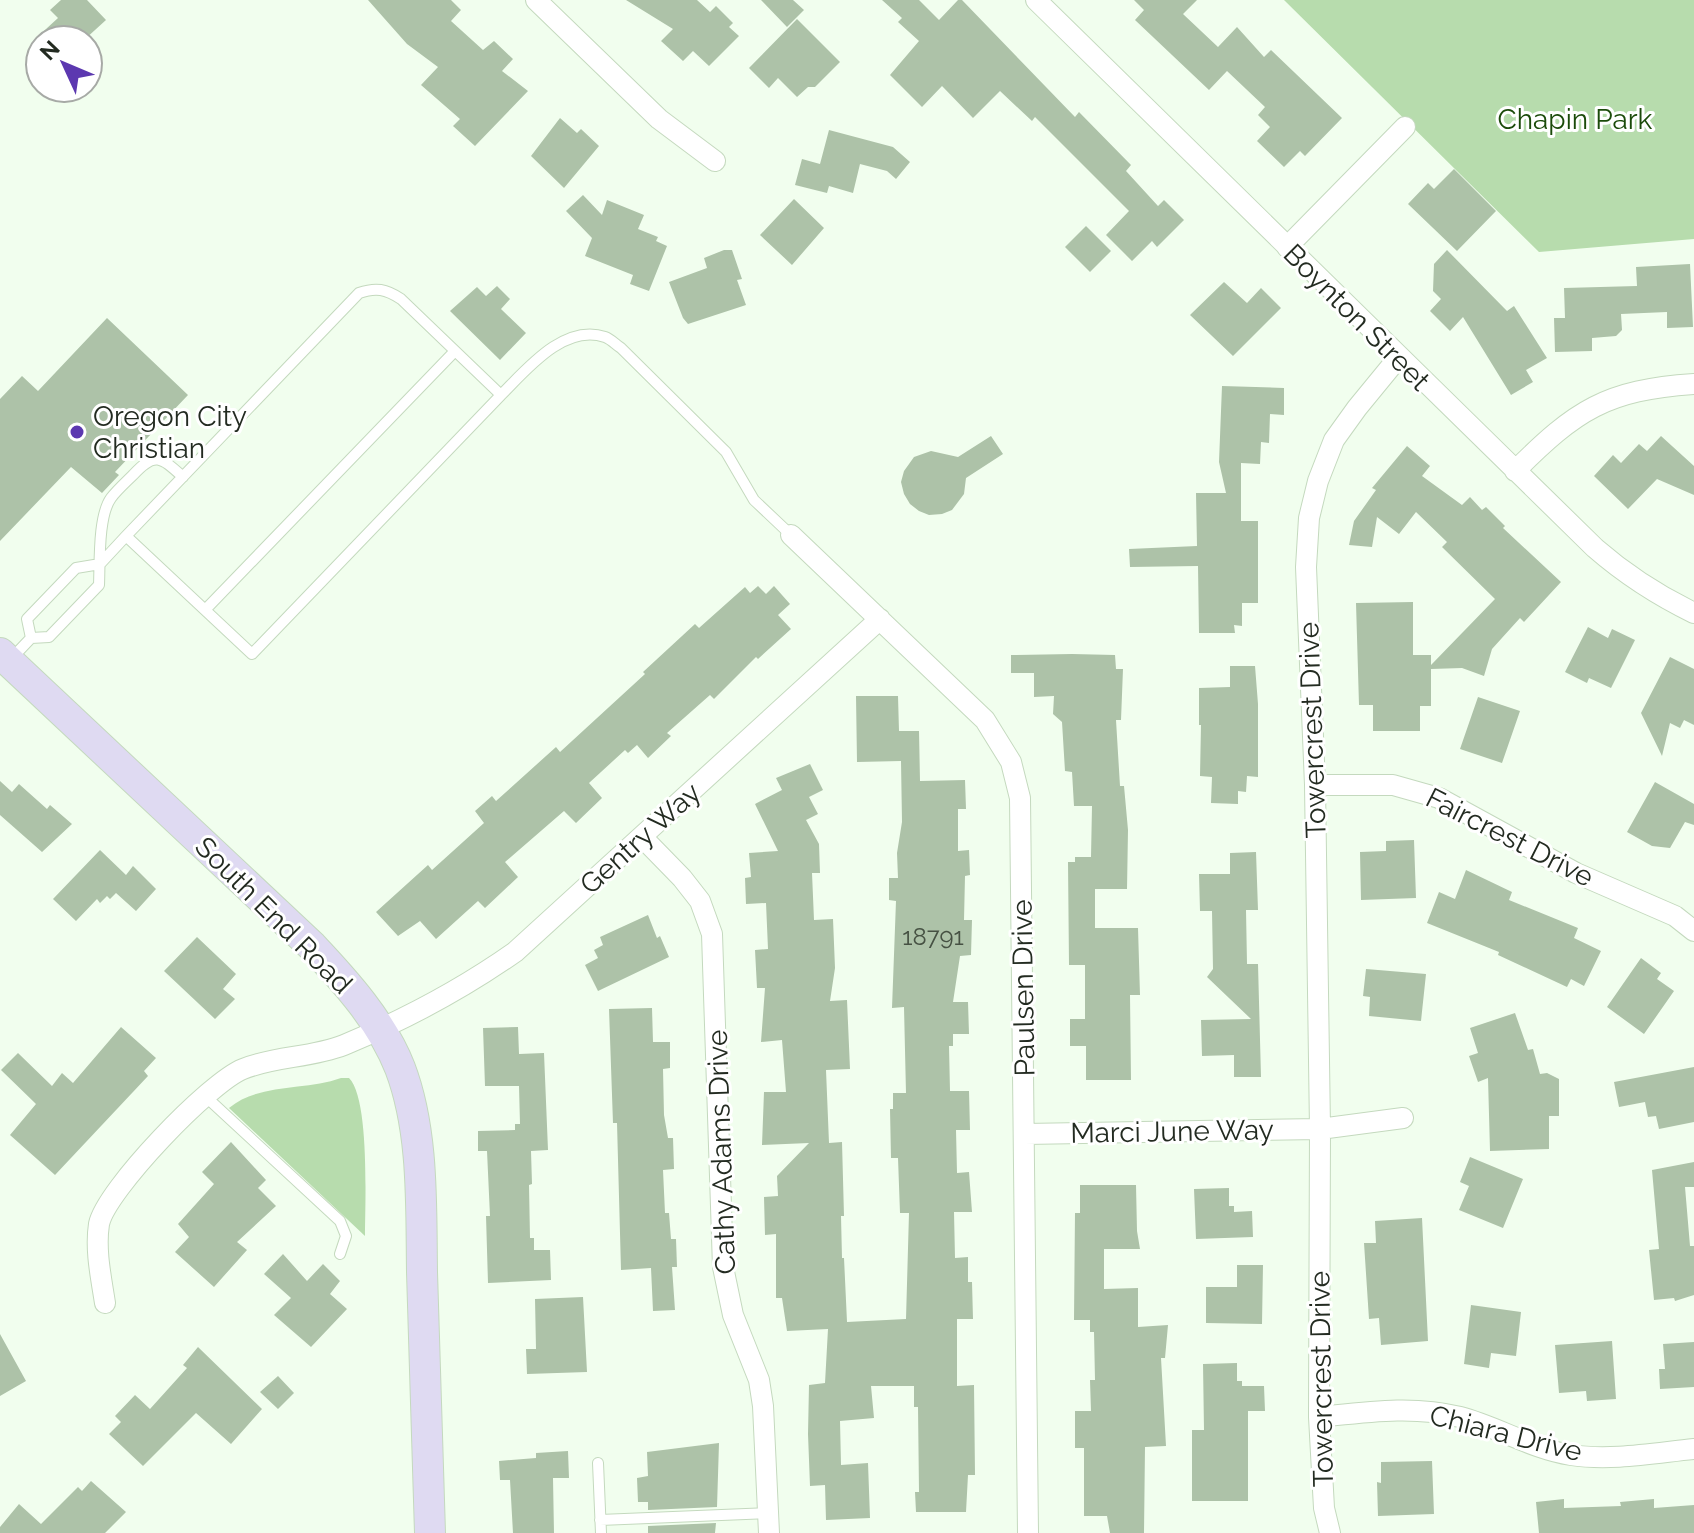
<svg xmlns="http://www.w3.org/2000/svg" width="1694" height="1533" viewBox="0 0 1694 1533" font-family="Raleway,sans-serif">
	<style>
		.green { fill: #b7dcad }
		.building { fill: #adc2a8 }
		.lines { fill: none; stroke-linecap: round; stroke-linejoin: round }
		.service-casing { stroke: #c4d9be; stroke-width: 12 }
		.minor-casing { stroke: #c4d9be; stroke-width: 22 }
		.secondary-casing { stroke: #c4d9be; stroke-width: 32 }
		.service { stroke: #fff; stroke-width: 10 }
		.minor { stroke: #fff; stroke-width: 20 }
		.secondary { stroke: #dfdaf2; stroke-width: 30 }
		.poi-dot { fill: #5c38b0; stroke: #fff; stroke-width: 3 }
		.labels { text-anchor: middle; stroke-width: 6; stroke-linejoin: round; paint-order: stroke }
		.number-label { font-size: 24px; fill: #465143 }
		.park-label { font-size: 28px; fill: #1b4b0a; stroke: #fff }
		.street-label { font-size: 28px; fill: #232b21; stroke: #fff }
		.poi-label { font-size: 28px; fill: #232b21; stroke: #fff; text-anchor: start }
	</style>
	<rect width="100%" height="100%" fill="#f1feee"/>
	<!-- green -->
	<path class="green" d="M1284,0H1694V239L1539,252Z
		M341,1078H349C370,1099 365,1204 365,1236L229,1108C259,1083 305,1091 341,1078Z"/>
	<!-- building -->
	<path class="building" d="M61,0H87L106,20L84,40H34L58,18L50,10Z
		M368,0H451L461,10L451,21L483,50L494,41L513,59L502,71L528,91L475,146L453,126L460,119L421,85L438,67L407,44Z
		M626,0H697L710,12L716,6L733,23L729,27L739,36L709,66L693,51L683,61L661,41L673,29Z
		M761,0H793L804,10L787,27Z
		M882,0H919L939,20L958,0H962L1075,117L1079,112L1131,165L1126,171L1158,206L1164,200L1184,220L1157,247L1152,241L1132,261L1106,235L1129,211L1035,117L1032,121L1000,91L973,118L942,86L922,107L890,75L919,41L898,22L902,18Z
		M1134,0H1197L1183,14L1218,47L1237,27L1264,57L1271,50L1342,118L1305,156L1300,151L1284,167L1257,141L1270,127L1258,115L1265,107L1227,71L1209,90L1135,20L1144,10Z
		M797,19L840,62L815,87H808L797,97L778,78L769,88L749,68Z
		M560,118L577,133L581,129L599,146L564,188L531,156Z
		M829,130L893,147L910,162L896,179L887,171L860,164L853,193L829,186L827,193L795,185L802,159L820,164Z
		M1454,169L1496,211L1457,251L1408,204L1428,183L1434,189Z
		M583,195L602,215L607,200L644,215L638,229L658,237L656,241L667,246L649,291L630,284L633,275L585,256L592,238L566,211Z
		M794,199L824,228L792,265L760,235Z
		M1086,226L1111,251L1090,272L1065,247Z
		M724,250H732L742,279L737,280L746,305L688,324L683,318L669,282L707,268L704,258Z
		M1447,250L1507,311L1514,306L1547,358L1526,370L1533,382L1511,395L1463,317L1450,331L1430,311L1441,299L1433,291L1434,264Z
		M1690,264L1693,327L1667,328V312L1621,314L1622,330L1616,336L1592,338V351L1555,352L1554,318H1565L1564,288L1637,286L1636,267Z
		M1224,282L1247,303L1261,288L1281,308L1233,356L1190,315Z
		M497,286L510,299L501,309L526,333L500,360L450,311L477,287L486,296Z
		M107,318L188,395L115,472L119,475L102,493L71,467L0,541V399L22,376L38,391Z
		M1222,386L1284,388V415L1270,414L1269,443L1261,442L1260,464L1241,463V521H1258V603H1242V626L1234,625L1235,633H1199L1198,566L1130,567L1129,549L1197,546L1196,493H1226L1219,462Z
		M991,436L1003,454L966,478L964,494L952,510L942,514L929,515L919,511L910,504L904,494L901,482L904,471L914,457L931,451L958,457Z
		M1661,436L1694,466V495L1657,479L1628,509L1594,476L1613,455L1621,463L1639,444L1647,451Z
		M1407,446L1430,466L1422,476L1462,505L1470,497L1482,510L1486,507L1505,526L1503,528L1561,582L1524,622L1520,618L1492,649L1484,676L1462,668L1431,669V706H1420V731H1373V705H1359L1356,603L1413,602V655H1431V665L1495,599L1442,547L1447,542L1416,512L1399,534L1377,517L1372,547L1349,545L1354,521L1376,490L1372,488Z
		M758,586L766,594L774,586L790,604L778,615L791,629L758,659L756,657L714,699L710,695L667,733L671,736L648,758L637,745L628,753L625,750L589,783L602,798L576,823L564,811L505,862L518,877L485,908L478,901L436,939L420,921L398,936L376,912L428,865L432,870L484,823L475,811L492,796L496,801L556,747L560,752L645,674L643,672L695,624L699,628L745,587L750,593Z
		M1588,627L1608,638L1612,629L1635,640L1611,688L1589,678L1587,683L1565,672Z
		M1072,654L1115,655L1116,669H1123L1121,720H1116L1120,786H1124L1128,830L1127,889H1095V928H1138L1140,995H1130L1131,1080H1086V1046H1070V1019H1085V965H1069L1068,862H1075V857H1091L1092,806H1074L1072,772L1065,771L1062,722L1053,714L1054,696L1034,697V673H1011V655Z
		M1670,657L1694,669V725L1684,720L1680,728L1670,723L1662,756L1641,713Z
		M1230,666H1255L1258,704V777L1247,776L1246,792L1238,791V804L1211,803L1212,777L1200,776L1201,725H1199V688L1230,687Z
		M856,696H898L899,731H919L920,781L965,780L966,809H958V851L969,850L970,875L965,876L964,920H972L971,955L960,956L953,1002H968L969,1034H953V1046H949L950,1091H969L970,1130H956L957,1173L969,1172L972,1212H954L955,1258L968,1257V1282H972L973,1319H957V1386L974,1385L975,1475H968L966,1512H916L915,1492H919L918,1407H914V1386H871L874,1418L840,1421L841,1465L868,1463L870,1518L826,1520L825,1485L810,1486L808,1434L809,1385L825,1383L828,1329L787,1331L782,1298H776V1234L765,1235L764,1197L778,1196L777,1176L809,1143L762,1145L764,1092H786L782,1040L761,1042L765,988H757L755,950L768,949L766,903L746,904L745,878L751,877L749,853L778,851L755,804L782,790L776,778L810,764L823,790L809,797L818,814L806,820L819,844L820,873H812L814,920L833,919L835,968L830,1001L847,1000L850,1069L826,1070L829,1143L842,1142L844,1216H841L842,1258H844L847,1322L906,1319L909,1213H900L898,1158H891L890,1109H893V1093H906L904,1007L892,1008L896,901L889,900V878H898L897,853L902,822L901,761L857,762Z
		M1478,697L1520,711L1502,763L1460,749Z
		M0,781L12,792L19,784L47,809L50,805L72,824L42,852L0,815Z
		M1655,782L1694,804V825L1685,822L1670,848L1652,846L1627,832Z
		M1414,840L1416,898L1361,900L1360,852L1386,851V841Z
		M100,850L126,875L133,866L156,889L136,911L116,893L110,899L107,896L100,903L97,899L76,921L53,899Z
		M1256,852L1258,910H1246L1247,964H1258L1261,1077H1234V1055L1202,1056L1201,1020L1251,1019L1207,977L1213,969L1212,911H1200L1199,874H1230V853Z
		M1466,870L1512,892L1509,900L1578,928L1574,938L1601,951L1584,986L1571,979L1567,987L1498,955L1499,952L1427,923L1439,892L1455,899Z
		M648,915L657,938L660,936L669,957L598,991L585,965L598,958L594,950L603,945L600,937Z
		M197,937L236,974L223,989L235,999L215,1019L164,971Z
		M1641,958L1661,973L1657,979L1674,991L1644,1034L1607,1007Z
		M1366,969L1426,974L1421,1021L1369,1016L1370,997L1363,996Z
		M652,1008L653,1042H670V1068L663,1069L664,1115L668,1138H673L674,1169L663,1170L665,1213H669L671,1239H676L677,1267H672L675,1310L653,1311L651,1268L621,1270L617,1123H613L609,1009Z
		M1515,1013L1528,1050L1533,1049L1540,1074L1547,1073L1559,1079V1116H1549V1149L1490,1151L1488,1078L1478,1082L1469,1056L1478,1053L1470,1028Z
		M121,1027L156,1058L144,1071L148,1076L55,1175L10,1135L36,1104L1,1070L18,1053L52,1086L62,1073L73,1083Z
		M518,1027L519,1054L544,1053L548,1150L531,1151L532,1184L529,1185L530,1238H534V1250H550L551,1280L488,1283L486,1216H490L487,1151H478V1131L515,1130V1124H520L519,1086H485L483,1028Z
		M1694,1067V1122L1659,1129L1656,1116L1648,1117L1645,1102L1619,1107L1614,1082Z
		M231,1142L266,1180L258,1188L276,1206L237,1242L247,1250L214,1287L175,1252L189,1237L178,1224L214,1184L202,1172Z
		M1470,1157L1523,1179L1503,1228L1459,1210L1469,1186L1460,1182Z
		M1694,1162V1187H1685L1690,1246H1694V1295L1675,1301L1674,1298L1654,1300L1649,1250L1659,1249L1652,1170Z
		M1080,1185H1136L1137,1231L1140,1249H1104V1289L1138,1288V1327L1168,1325L1165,1358H1161L1166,1446L1145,1447L1144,1533H1110L1107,1516H1084V1448H1075V1411H1091L1090,1380H1095L1094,1332H1090V1320H1074L1075,1213H1080Z
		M1229,1188V1206H1234V1212L1252,1211L1253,1237L1196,1239L1194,1189Z
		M1422,1218L1428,1341L1381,1345L1379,1318L1369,1319L1364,1243H1376L1375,1221Z
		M283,1254L307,1281L323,1264L340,1281L330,1294L347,1309L311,1347L274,1315L291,1298L264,1274Z
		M1237,1265H1263L1262,1324L1206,1323V1287H1237Z
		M583,1297L587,1372L527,1374L526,1349H536L535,1299Z
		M1471,1305L1521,1312L1516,1356L1491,1353L1489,1368L1464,1364Z
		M0,1334L26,1381L0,1396Z
		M1612,1341L1616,1399L1587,1401L1586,1391L1559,1393L1555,1345Z
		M1694,1342V1387L1660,1389L1659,1369H1665L1663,1344Z
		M198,1347L262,1409L231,1444L196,1413L143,1466L109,1434L121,1422L115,1416L135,1395L150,1409L187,1368L183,1365Z
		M1237,1363V1381H1242V1386H1264L1265,1411H1248V1501H1192V1430H1204L1203,1364Z
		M278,1376L294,1393L278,1409L260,1392Z
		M719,1443L717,1507L648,1510V1502H638L637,1478L648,1476L647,1452Z
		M568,1451L569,1478H553L554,1533H513L510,1480H500L499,1461L536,1458V1453Z
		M1432,1461L1434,1514L1378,1516L1377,1482L1381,1483V1462Z
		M91,1481L126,1512L105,1533H0V1527L19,1504L41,1524L78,1487L82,1491Z
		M1564,1499V1508L1621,1506L1620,1502L1654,1499V1508L1694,1505V1533H1539L1536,1502Z
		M716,1523L715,1533H648V1526Z"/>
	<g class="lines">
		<!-- service casing -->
		<g class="service-casing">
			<path id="service" d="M501,395C526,370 564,323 605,337C611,339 616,345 621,348L726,452L754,500L791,535
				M205,610L455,351
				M31,638L27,619L76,568L100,564L126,536L359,293C376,287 386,289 401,299L501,395L252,654L126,536
				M12,658L31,638L49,637L99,585C100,562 98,516 111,498C117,490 126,482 133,475C155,451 161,457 183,477
				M204,1095L340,1221L346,1236L340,1254
				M598,1463L601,1533
				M600,1520L768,1513"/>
		</g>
		<!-- minor casing -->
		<g class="minor-casing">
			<path id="minor" d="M536,0L659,119L715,161
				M1036,0L1595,548C1626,575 1657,595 1694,613
				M1287,247L1405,127
				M1515,471C1576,410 1606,390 1694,384
				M791,535L985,720L1011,762L1020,798L1028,1533
				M1315,785H1393L1439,798L1576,873L1675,916L1694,931
				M642,837L682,878L700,901L712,934L723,1267L733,1315L759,1380L763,1406L769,1533
				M1025,1134L1320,1129L1403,1118
				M105,1303C101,1277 95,1250 99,1224C106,1190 210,1082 243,1069C275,1056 311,1058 344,1045C404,1020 461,990 515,952L880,619
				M1319,1417C1367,1412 1413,1405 1460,1417C1498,1427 1532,1449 1571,1455C1611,1461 1654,1453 1694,1449
				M1330,1533L1324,1508L1319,1417L1320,1129L1315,785L1306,567L1309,518L1318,481L1334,440L1357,408L1398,358"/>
		</g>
		<!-- secondary casing -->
		<g class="secondary-casing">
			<path id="secondary" d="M0,653L312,946C346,982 382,1022 400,1068C424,1131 421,1206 422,1272C425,1359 427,1446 430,1533"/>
		</g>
		<!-- service -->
		<use href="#service" class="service"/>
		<!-- minor -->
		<use href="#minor" class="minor"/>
		<!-- secondary -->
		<use href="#secondary" class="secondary"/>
	</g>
	<!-- markers -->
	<circle class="poi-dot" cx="77" cy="432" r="8"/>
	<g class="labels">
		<!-- number labels -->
		<g class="number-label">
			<text x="933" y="945">18791</text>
		</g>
		<!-- park labels -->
		<g class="park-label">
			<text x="1575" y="129">Chapin Park</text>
		</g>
		<!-- street labels -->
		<g class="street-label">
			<text transform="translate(1357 317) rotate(45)" y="10">Boynton Street</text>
			<text transform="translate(1312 730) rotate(-92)" y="10">Towercrest Drive</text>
			<text transform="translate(1510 837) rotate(27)" y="10">Faircrest Drive</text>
			<text transform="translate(640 838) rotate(-42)" y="10">Gentry Way</text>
			<text transform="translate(274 915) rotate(45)" y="10">South End Road</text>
			<text transform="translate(1023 988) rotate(-91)" y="10">Paulsen Drive</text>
			<text transform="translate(1172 1131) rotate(-1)" y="10">Marci June Way</text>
			<text transform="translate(721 1152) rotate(-92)" y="10">Cathy Adams Drive</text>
			<text transform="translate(1321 1379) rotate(-91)" y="10">Towercrest Drive</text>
			<text transform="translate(1506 1433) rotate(14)" y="10">Chiara Drive</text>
		</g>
		<!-- poi labels -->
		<g class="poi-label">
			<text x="93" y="426">Oregon City<tspan x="93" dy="32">Christian</tspan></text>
		</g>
	</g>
	<!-- north arrow -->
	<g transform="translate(64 64) rotate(314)"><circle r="38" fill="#ffffff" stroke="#a7aaa6" stroke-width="2"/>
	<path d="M0-6L14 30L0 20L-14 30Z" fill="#5c38b0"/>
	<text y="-12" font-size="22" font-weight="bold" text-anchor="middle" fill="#232b21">N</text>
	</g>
</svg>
